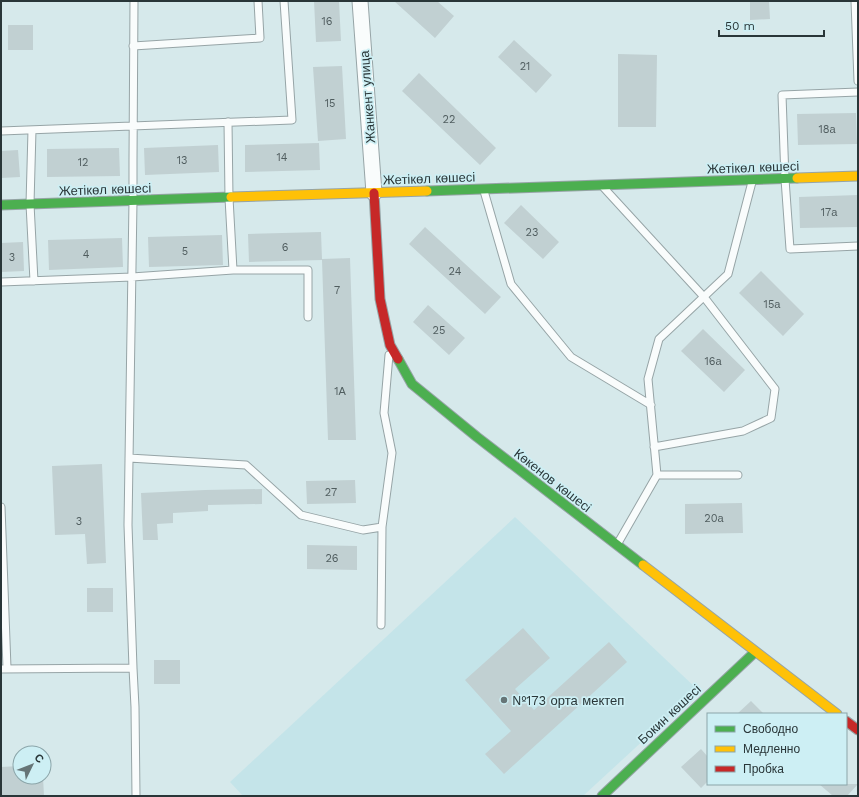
<svg xmlns="http://www.w3.org/2000/svg" width="859" height="797" viewBox="0 0 859 797" font-family="'Work Sans',sans-serif">
	<style>
		.built { fill: #c4e4e9 }
		.building { fill: #c1d0d2 }
		.lines { fill: none; stroke-linecap: round; stroke-linejoin: round }
		.lane-casing { stroke: #96a4a6; stroke-width: 9 }
		.street-casing { stroke: #96a4a6; stroke-width: 17 }
		.fast-casing { stroke: #96a4a6; stroke-width: 11 }
		.slow-casing { stroke: #96a4a6; stroke-width: 11 }
		.jam-casing { stroke: #96a4a6; stroke-width: 11 }
		.lane { stroke: #f9fcfc; stroke-width: 7 }
		.street { stroke: #f9fcfc; stroke-width: 15 }
		.fast { stroke: #4caf50; stroke-width: 9 }
		.slow { stroke: #ffc107; stroke-width: 9 }
		.jam { stroke: #c62828; stroke-width: 9 }
		.poi-dot { fill: #667577; stroke: #cdeff4; stroke-width: 1.5 }
		.labels { text-anchor: middle; stroke-width: 3.5; stroke-linejoin: round; paint-order: stroke }
		.number-label { font-size: 11px; fill: #505d5f }
		.street-label { font-size: 13px; fill: #293638; stroke: #cdeff4 }
		.poi-label { font-size: 13px; fill: #293638; stroke: #cdeff4; text-anchor: start }
	</style>
	<rect width="100%" height="100%" fill="#d6e9eb"/>
	<!-- built -->
	<path class="built" d="M515,517L698,690L583,796H243L230,782Z"/>
	<!-- building -->
	<path class="building" d="M314,1H339L341,41L316,42Z
		M394,1H437L454,16L435,38Z
		M750,1H769L770,19L750,20Z
		M8,25H33V50H8Z
		M514,40L552,75L536,93L498,57Z
		M618,54L657,55L656,127H618Z
		M342,66L346,139L318,141L313,67Z
		M419,73L496,148L480,165L402,91Z
		M856,113L857,144L798,145L797,114Z
		M319,143L320,170L245,172V145Z
		M218,145L219,172L145,175L144,148Z
		M119,148L120,176L47,177V149Z
		M18,150L20,177L1,178V151Z
		M858,195V227L800,228L799,197Z
		M521,205L559,242L543,259L504,223Z
		M425,227L501,297L485,314L409,244Z
		M321,232L322,259L350,258L356,440H328L322,260L249,262L248,234Z
		M222,235L223,265L149,267L148,237Z
		M122,238L123,267L49,270L48,240Z
		M23,242L24,271L1,272V243Z
		M761,271L804,314L783,336L739,293Z
		M428,305L465,338L449,355L413,322Z
		M703,329L745,370L724,392L681,351Z
		M102,464L106,563L87,564L85,534L55,535L52,466Z
		M355,480L356,503L307,504L306,481Z
		M262,489V504L208,505V511L173,513V523L157,524L158,540H143L141,493L205,490Z
		M742,503L743,533L685,534V504Z
		M307,545L357,546V570L307,569Z
		M87,588H113V612H87Z
		M523,628L550,658L515,689L534,710L609,642L627,662L504,774L485,754L511,731L465,680Z
		M154,660H180V684H154Z
		M751,701L764,714H737Z
		M701,749L708,757V781L701,788L681,767Z
		M20,766V777H43L44,796H1V767Z
		M819,784H858L847,796H833Z"/>
	<g class="lines">
		<!-- lane casing -->
		<g class="lane-casing">
			<path id="lane" d="M134,1L133,160V201L128,525L133,668L135,707L136,796
				M855,1L858,81
				M133,46L260,38L258,1
				M858,92L782,95L785,179L790,249L858,246
				M228,122L229,198L233,270
				M32,130L30,204L34,281
				M1,131L292,120L284,1
				M604,188L704,297L775,389L771,418L743,431L654,447
				M484,191L511,284L571,357L651,405
				M1,282L132,277L233,270H308V317
				M129,458L246,465L301,515L363,530L382,527
				M657,475H738
				M1,507L7,668
				M618,543L657,475L648,379L659,339L728,274L752,182
				M381,625L382,527L392,453L384,413L389,355
				M1,669L133,668"/>
		</g>
		<!-- street casing -->
		<g class="street-casing">
			<path id="street" d="M360,1L374,193"/>
		</g>
		<!-- fast casing -->
		<g class="fast-casing">
			<path id="fast" d="M427,191L797,178
				M1,205L231,197
				M398,359L412,384L477,437L643,565
				M602,796L755,652"/>
		</g>
		<!-- slow casing -->
		<g class="slow-casing">
			<path id="slow" d="M797,178L858,176
				M231,197L427,191
				M643,565L837,714"/>
		</g>
		<!-- jam casing -->
		<g class="jam-casing">
			<path id="jam" d="M374,193L380,299L390,345L398,359
				M846,721L858,730"/>
		</g>
		<!-- lane -->
		<use href="#lane" class="lane"/>
		<!-- street -->
		<use href="#street" class="street"/>
		<!-- fast -->
		<use href="#fast" class="fast"/>
		<!-- slow -->
		<use href="#slow" class="slow"/>
		<!-- jam -->
		<use href="#jam" class="jam"/>
	</g>
	<!-- markers -->
	<circle class="poi-dot" cx="504" cy="700" r="4"/>
	<g class="labels">
		<!-- number labels -->
		<g class="number-label">
			<text x="327" y="25">16</text>
			<text x="525" y="70">21</text>
			<text x="330" y="107">15</text>
			<text x="449" y="123">22</text>
			<text x="827" y="133">18а</text>
			<text x="282" y="161">14</text>
			<text x="182" y="164">13</text>
			<text x="83" y="166">12</text>
			<text x="829" y="216">17а</text>
			<text x="532" y="236">23</text>
			<text x="285" y="251">6</text>
			<text x="185" y="255">5</text>
			<text x="86" y="258">4</text>
			<text x="12" y="261">3</text>
			<text x="455" y="275">24</text>
			<text x="337" y="294">7</text>
			<text x="772" y="308">15а</text>
			<text x="439" y="334">25</text>
			<text x="713" y="365">16а</text>
			<text x="340" y="395">1А</text>
			<text x="331" y="496">27</text>
			<text x="714" y="522">20а</text>
			<text x="79" y="525">3</text>
			<text x="332" y="562">26</text>
		</g>
		<!-- street labels -->
		<g class="street-label">
			<text transform="translate(367 97) rotate(-94)" y="5">Жанкент улица</text>
			<text transform="translate(753 167) rotate(-2)" y="5">Жетікөл көшесі</text>
			<text transform="translate(429 178) rotate(-2)" y="5">Жетікөл көшесі</text>
			<text transform="translate(105 189) rotate(-2)" y="5">Жетікөл көшесі</text>
			<text transform="translate(553 480) rotate(38)" y="5">Көкенов көшесі</text>
			<text transform="translate(669 714) rotate(-43)" y="5">Бокин көшесі</text>
		</g>
		<!-- poi labels -->
		<g class="poi-label">
			<text x="512" y="705">№173 орта мектеп</text>
		</g>
	</g>
	<!-- border -->
	<rect width="859" height="797" fill="none" stroke="#293638" stroke-width="4"/>
	<!-- legend -->
	<rect x="707" y="713" width="140" height="72" fill="#cdeff4" stroke="#8ba5a9"/>
	<rect x="715" y="726" width="20" height="6" fill="#4caf50" stroke="#8ba5a9"/>
	<text x="743" y="733" font-size="12" fill="#293638">Свободно</text>
	<rect x="715" y="746" width="20" height="6" fill="#ffc107" stroke="#8ba5a9"/>
	<text x="743" y="753" font-size="12" fill="#293638">Медленно</text>
	<rect x="715" y="766" width="20" height="6" fill="#c62828" stroke="#8ba5a9"/>
	<text x="743" y="773" font-size="12" fill="#293638">Пробка</text>
	<!-- north arrow -->
	<g transform="translate(32 765) rotate(47)"><circle r="19" fill="#cdeff4" stroke="#8ba5a9"/>
	<path d="M0-3L7 15L0 10L-7 15Z" fill="#667577"/>
	<text y="-6" font-size="11" font-weight="bold" text-anchor="middle" fill="#293638">С</text>
	</g>
	<!-- scale -->
	<path d="M719 30v6h105v-6" fill="none" stroke="#293638" stroke-width="2"/>
	<text x="725" y="30" font-size="12" fill="#293638" stroke="#cdeff4" stroke-width="3" paint-order="stroke">50 m</text>
</svg>
